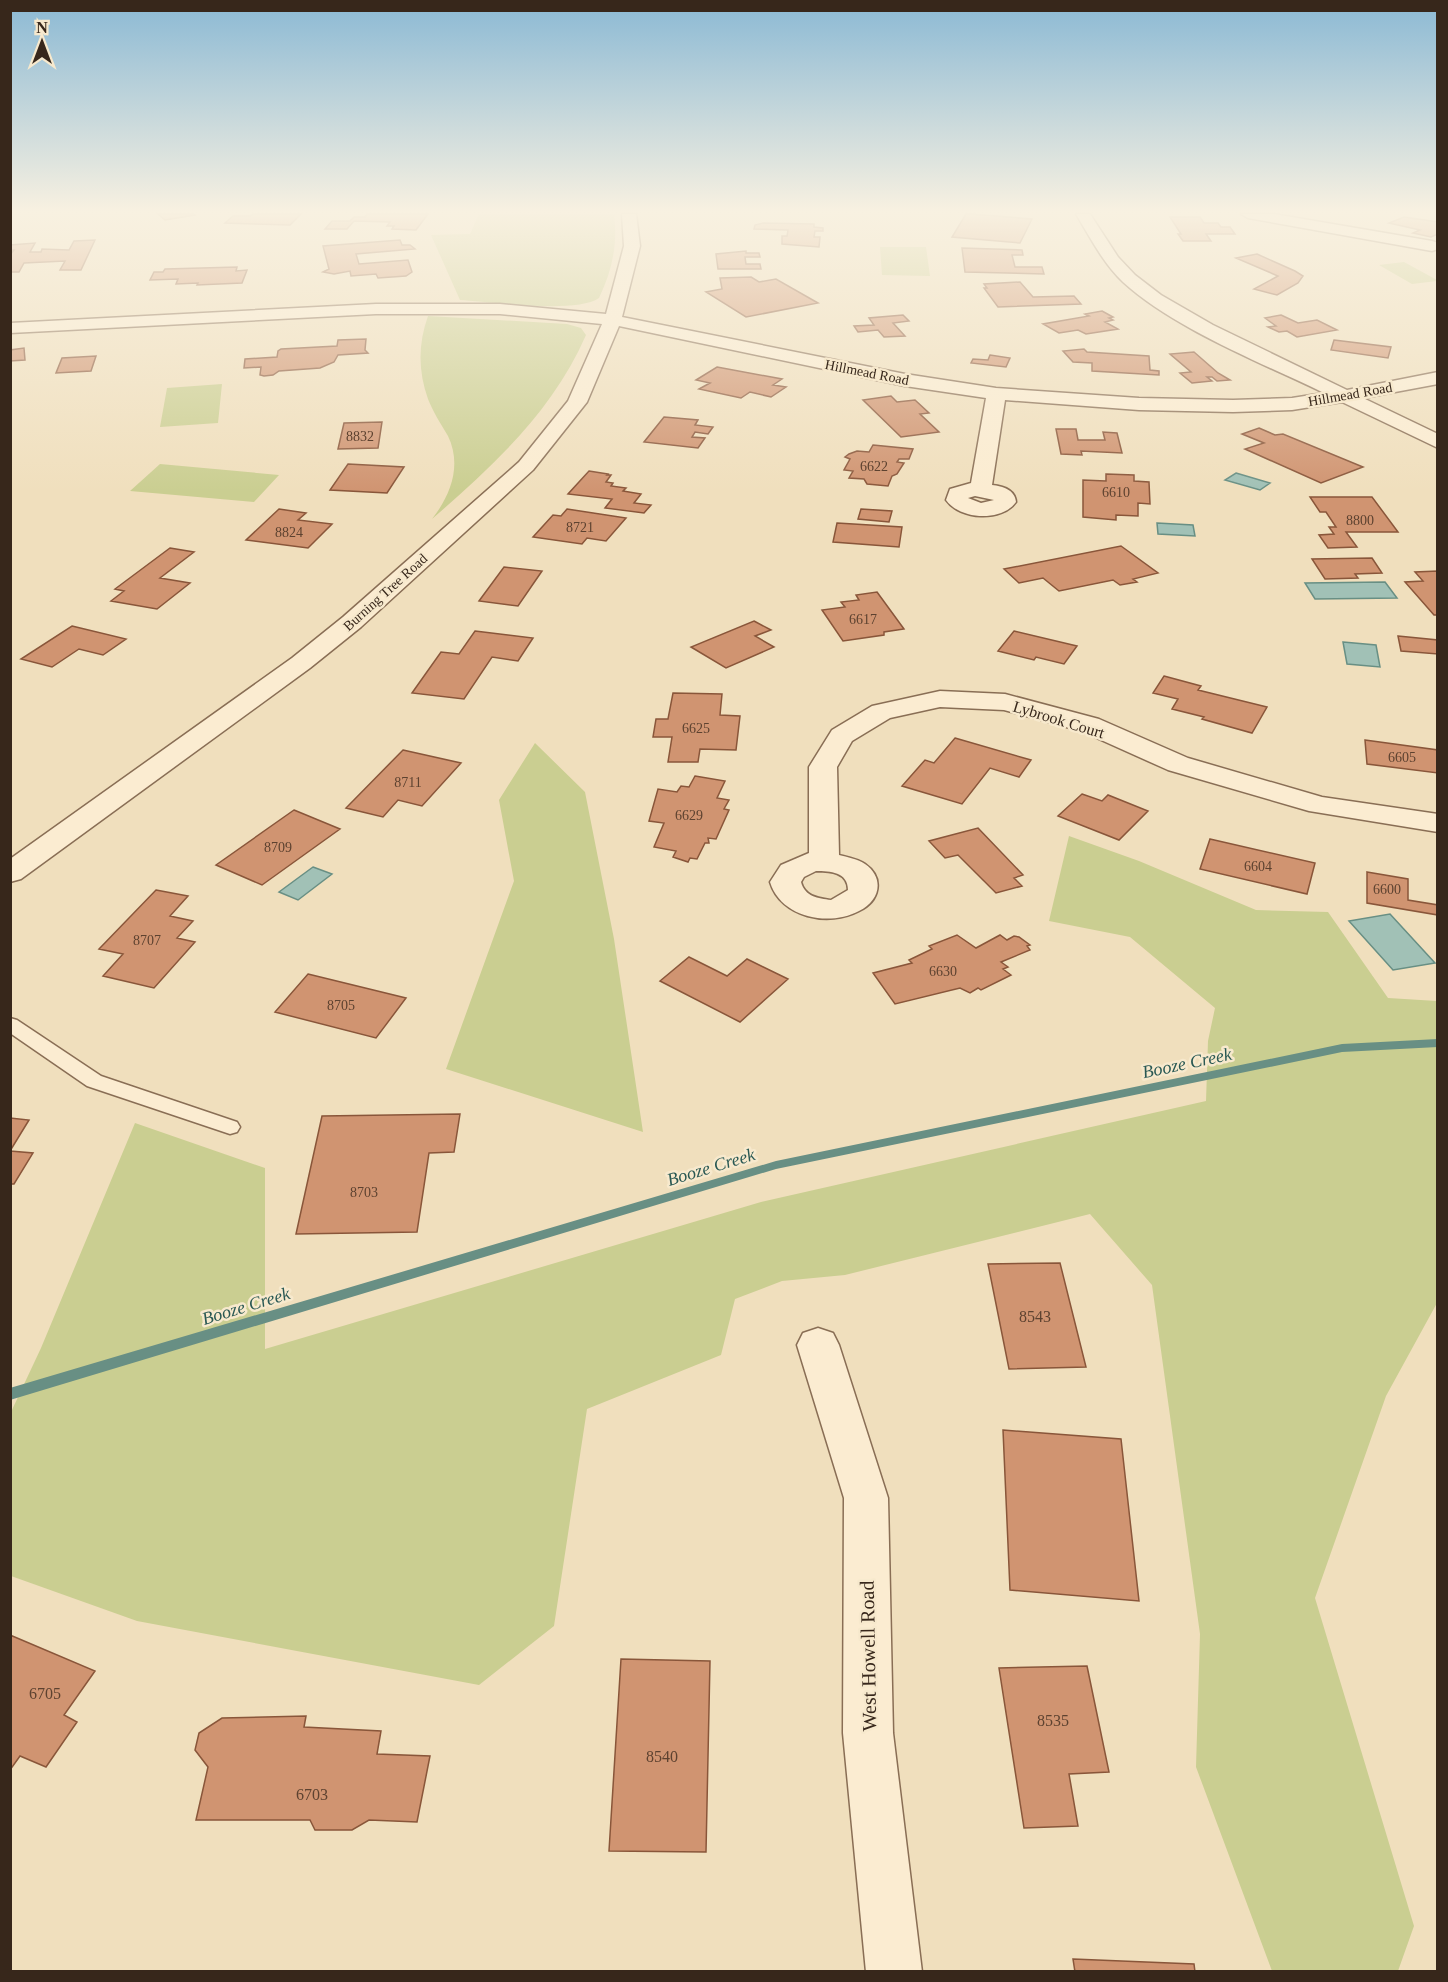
<svg xmlns="http://www.w3.org/2000/svg" width="1448" height="1982" viewBox="0 0 1448 1982" font-family="Georgia,serif">
	<style>
		.green { fill: #cace91 }
		.water { fill: #a1c1b6; stroke: #688f84; stroke-width: 1.5 }
		.lines { fill: none; stroke-linecap: round; stroke-linejoin: round }
		.stream { fill: #688f84; fill-rule: evenodd }
		.building { fill: #d09471; stroke: #89563a; stroke-width: 1.5 }
		.service-casing { stroke: #896e55; stroke-width: 3 }
		.minor-casing { stroke: #896e55; stroke-width: 3 }
		.service { fill: #fbecd1; fill-rule: evenodd }
		.minor { fill: #fbecd1; fill-rule: evenodd }
		.labels { text-anchor: middle; stroke-width: 5; stroke-linejoin: round; paint-order: stroke }
		.far-street-label { font-size: 14px; fill: #37271b; stroke: #f7e9cd }
		.number-label { font-size: 14px; fill: #5d4230 }
		.street-label { font-size: 16px; fill: #37271b; stroke: #f7e9cd }
		.near-number-label { font-size: 16px; fill: #5d4230 }
		.water-label { font-size: 18px; font-style: italic; fill: #295853; stroke: #f7e9cd }
		.near-street-label { font-size: 20px; fill: #37271b; stroke: #f7e9cd }
	</style>
	<rect width="100%" height="100%" fill="#f0dfbd"/>
	<!-- green -->
	<path class="green" d="M479,214H614C618,244 612,271 599,298C576,314 491,302 460,300L431,235L470,234Z
		M880,247H926L930,276L882,275Z
		M1404,262L1437,280V281L1412,284L1379,265Z
		M428,316L567,324L581,328L586,335C553,411 493,466 432,519C451,495 462,465 448,436C441,424 433,412 428,399C418,371 418,344 428,316Z
		M222,384L218,423L160,427L167,388Z
		M160,464L279,475L254,502L130,491Z
		M535,743L585,792L614,939L643,1132L446,1069L514,881L499,800Z
		M1069,836L1139,861L1256,910L1328,912L1388,998L1437,1001V1303L1386,1396L1315,1598L1414,1926L1398,1971H1272L1196,1767L1200,1634L1152,1285L1090,1214L845,1275L782,1281L735,1299L721,1355L587,1409L554,1626L479,1685L137,1621L11,1576V1412L41,1348L135,1123L265,1168V1349L761,1202L1206,1101L1208,1041L1215,1008L1130,937L1049,921Z"/>
	<!-- water -->
	<path class="water" d="M1236,473L1270,483L1260,490L1225,480Z
		M1157,523L1193,525L1195,536L1158,534Z
		M1385,582L1397,598L1315,599L1305,583Z
		M1343,642L1376,645L1380,667L1347,664Z
		M313,867L332,874L298,900L279,892Z
		M1390,914L1435,963L1393,970L1349,921Z"/>
	<g class="lines">
		<!-- stream -->
		<path class="stream" d="M1438,1039V1047L1342,1052L776,1169L10,1400V1388L776,1161L1342,1044Z"/>
	</g>
	<!-- building -->
	<path class="building" d="M158,214H194L195,215L165,220Z
		M253,214H301L290,225L225,223L233,216H250Z
		M367,214H428L416,230L392,229L394,226H387L390,222L354,221L347,229H325L332,221H350L354,217H365Z
		M966,214H972L1032,219L1020,243L952,237Z
		M1170,217H1200L1204,223H1218L1221,227H1230L1235,234H1206L1211,241H1183L1178,234H1181Z
		M1404,217L1438,222V234L1431,237L1413,233L1420,230L1389,223Z
		M763,223L814,224V227L823,228V231H815L814,237H820L819,247L782,244V236H787L788,230L754,229L755,225Z
		M95,240L81,270H60L65,261L24,263L19,272H10V255L14,250H10V245L35,243L30,252H41L42,249L69,250L74,241Z
		M400,240L402,245H410L415,249L356,254L359,264L408,260L412,272L406,276L378,278L376,274L351,276L350,271L334,274L323,272L329,269L323,246Z
		M962,248L1022,250L1023,255H1012L1015,267H1042L1044,274L965,272Z
		M746,251V253H759L760,257H745L746,264H760L761,269H718L716,254Z
		M1257,254L1295,271L1303,276L1298,283L1277,295L1254,289L1278,276L1236,258Z
		M237,267L236,271L247,270L242,283L197,285L198,283L176,284L178,279L150,280L154,272H163L165,269Z
		M751,277L759,282L776,279L818,303L746,317L706,292L722,289L720,278Z
		M1020,282L1033,297L1074,296L1081,304L998,307L984,288H987L984,284Z
		M1102,311L1113,317L1109,318L1113,320L1105,322L1118,329L1086,334L1078,330L1059,333L1043,324L1089,316L1085,314Z
		M903,315L909,321L893,323L905,336L884,337L878,330L858,332L854,326L874,325L869,318Z
		M1281,315L1298,323L1317,320L1337,330L1297,337L1287,331L1279,332L1268,327L1276,326L1265,318Z
		M366,339L365,350L368,353L338,355L334,362L320,368L279,371L273,375L264,376L260,375L261,367L244,368L245,359L277,357L278,351L281,349L337,346L338,340Z
		M1334,340L1391,347L1388,358L1331,350Z
		M24,348L25,360L10,361V350Z
		M1084,349L1087,352L1149,356L1150,370L1159,371V375L1092,371V363L1073,362L1063,351Z
		M1194,352L1218,373L1230,380L1217,381L1212,377H1207L1212,381L1192,383L1180,373L1191,372L1170,354Z
		M990,355L1010,358L1006,367L971,363L973,359L988,360Z
		M96,356L91,371L56,373L62,358Z
		M717,367L782,379L773,385L786,387L771,397L750,392L741,398L699,389L710,383L696,380Z
		M891,396L897,402L915,400L929,413L920,414L939,432L901,437L863,400Z
		M664,417L698,420L695,425L713,427L708,434L695,432L692,437L705,438L698,448L644,442Z
		M382,422L378,448L338,449L344,423Z
		M1259,428L1275,435L1283,434L1363,467L1321,483L1245,449L1264,443L1242,434Z
		M1056,429H1076L1078,440H1105L1103,432L1117,433L1122,453L1081,451L1082,455L1061,454Z
		M873,445L913,449L909,459H899L897,462L904,463L897,474L892,476L888,486L867,484L864,479L849,478L853,471L844,470L850,459L845,457L849,454L857,451L869,452Z
		M348,464L404,467L387,493L330,490Z
		M589,471L608,474L607,475H611L606,482L613,483L611,486L626,488L623,491L641,494L634,503L651,505L644,513L605,508L612,499L568,494Z
		M1106,474L1134,475V481L1149,482L1150,504L1138,503V516L1116,515V520L1083,517V480L1106,481Z
		M1310,497H1372L1398,532H1346L1357,547L1328,548L1319,535L1334,534L1329,527H1336L1326,512H1320Z
		M279,509L306,513L298,520L332,524L308,548L246,540Z
		M567,509L626,518L606,541L587,538L582,544L533,537L553,515L561,516Z
		M861,509L892,511L889,522L858,519Z
		M837,523L902,527L899,547L833,542Z
		M1121,546L1158,573L1133,579L1137,582L1120,585L1113,580L1059,591L1043,578L1019,583L1004,569Z
		M170,548L194,552L160,578L190,583L157,609L111,601L124,591L115,589Z
		M1372,558L1382,573L1355,574L1358,578L1325,579L1312,559Z
		M504,567L542,571L518,606L479,601Z
		M1438,571V615H1434L1405,582L1423,581L1415,572Z
		M877,592L904,629L884,632V635L843,641L822,610L845,607L841,602L859,600L856,595Z
		M754,621L771,630L755,636L774,647L726,668L691,647Z
		M72,626L126,639L103,655L79,649L52,667L21,659Z
		M475,631L533,638L518,661L492,657L464,699L412,693L441,652L459,654Z
		M1014,631L1077,646L1064,664L1036,657L1034,660L998,651Z
		M1398,636L1438,640V654L1401,651Z
		M1164,676L1201,686L1198,690L1267,707L1252,733L1202,719L1204,717L1172,709L1178,699L1153,693Z
		M673,693L722,694L720,715L740,716L736,750L700,749L698,762H668L672,737H653L656,719H668Z
		M955,738L1031,760L1019,777L990,768L962,804L902,786L925,760L934,763Z
		M1365,740L1438,750V773L1367,764Z
		M403,750L461,763L422,806L398,800L383,817L346,808Z
		M695,776L725,781L717,798L729,800L724,809L729,810L716,839L708,838L709,843H705L697,859L690,858L688,862L673,857L676,851L654,847L664,823L649,821L658,789L677,792L681,786L689,787Z
		M1082,794L1102,801L1108,795L1148,811L1119,840L1058,816Z
		M294,810L340,829L262,885L216,865Z
		M978,828L1023,875L1014,878L1022,886L996,893L958,855L945,858L929,841Z
		M1210,839L1315,863L1307,894L1200,869Z
		M1367,872L1408,879V900L1438,905V915L1367,903Z
		M156,890L188,896L170,916L193,921L177,938L195,942L154,988L103,976L123,954L99,949Z
		M957,935L976,948L1000,935L1007,940L1014,936L1019,937L1030,945L1027,946L1030,950L1001,962L1008,967L1003,969L1011,975L981,990L978,988L970,993L960,988L895,1004L873,973L912,963L909,960L932,949L929,946Z
		M689,957L727,976L747,959L788,979L740,1022L660,981Z
		M308,974L406,998L376,1038L275,1012Z
		M460,1114L454,1152L429,1153L417,1232L296,1234L322,1116Z
		M10,1118L29,1120L10,1151Z
		M10,1151L33,1153L14,1184H10Z
		M1060,1263L1086,1367L1009,1369L988,1264Z
		M1003,1430L1121,1439L1139,1601L1010,1590Z
		M10,1635L95,1671L64,1715L77,1722L46,1767L20,1756L10,1770Z
		M621,1659L710,1661L706,1852L609,1851Z
		M1087,1666L1109,1772L1069,1774L1078,1826L1024,1828L999,1668Z
		M306,1716L304,1727L381,1731L377,1754L430,1756L417,1822L369,1820L352,1830H315L310,1820H196L208,1767L195,1750L199,1733L222,1718Z
		M1073,1959L1194,1964L1195,1972H1075Z"/>
	<g class="lines">
		<!-- service casing -->
		<g class="service-casing">
			<path id="service" d="M10,1018L17,1020L101,1076L237,1122L240,1127L237,1132L230,1134L87,1086L10,1033Z"/>
		</g>
		<!-- minor casing -->
		<g class="minor-casing">
			<path id="minor" d="M622,214H636L640,246L622,317L905,374L996,388L1139,398L1233,400L1292,398L1324,393C1262,363 1173,328 1123,282C1103,263 1090,237 1076,214H1090L1118,257L1135,275L1161,295L1213,325L1347,390L1438,372V384L1363,398L1438,434V448L1342,402L1292,410L1233,412L1139,410L1005,400L992,485C1003,486 1015,490 1016,502C1002,522 960,520 946,500L950,489L971,483L986,398L905,386L619,326L587,402L533,470L361,627L310,668L21,879L10,882V859L292,658L343,617L519,462L568,401L602,324L500,314H376L10,333V323L376,304H500L606,314L624,246ZM975,496L994,500L981,503L968,498Z
				M1241,214H1274L1432,241L1438,243V249L1432,251L1248,218Z
				M940,691L1005,694L1099,719L1188,758L1322,797L1438,814V832L1309,811L1168,770L1081,731L1004,710L940,707L890,718L852,741L837,767L839,855C847,857 858,859 865,864C885,878 880,901 859,911C829,927 781,918 770,882L781,865L809,853V767L832,730L872,706ZM816,871C830,871 848,872 848,890L831,900C818,898 805,897 801,882L804,877Z
				M818,1328L833,1333L839,1345L888,1498L893,1733L922,1972H866L843,1733L844,1498L797,1345L803,1333Z"/>
		</g>
		<!-- service -->
		<use href="#service" class="service"/>
		<!-- minor -->
		<use href="#minor" class="minor"/>
	</g>
	<!-- sky -->
	<linearGradient id="sky" x2="0" y2="1"><stop stop-color="#8bb9d4"/><stop offset="0.43" stop-color="#f8f1e1"/><stop offset="1" stop-color="#f8f1e1" stop-opacity="0"/></linearGradient>
	<rect width="1448" height="492" fill="url(#sky)"/>
	<g class="labels">
		<!-- far-street labels -->
		<g class="far-street-label">
			<text transform="translate(867 372) rotate(11)" y="5">Hillmead Road</text>
			<text transform="translate(1350 394) rotate(-10)" y="5">Hillmead Road</text>
			<text transform="translate(385 592) rotate(-42)" y="5">Burning Tree Road</text>
		</g>
		<!-- number labels -->
		<g class="number-label">
			<text x="360" y="441">8832</text>
			<text x="874" y="471">6622</text>
			<text x="1116" y="497">6610</text>
			<text x="1360" y="525">8800</text>
			<text x="580" y="532">8721</text>
			<text x="289" y="537">8824</text>
			<text x="863" y="624">6617</text>
			<text x="696" y="733">6625</text>
			<text x="1402" y="762">6605</text>
			<text x="408" y="787">8711</text>
			<text x="689" y="820">6629</text>
			<text x="278" y="852">8709</text>
			<text x="1258" y="871">6604</text>
			<text x="1387" y="894">6600</text>
			<text x="147" y="945">8707</text>
			<text x="943" y="976">6630</text>
			<text x="341" y="1010">8705</text>
			<text x="364" y="1197">8703</text>
		</g>
		<!-- street labels -->
		<g class="street-label">
			<text transform="translate(1059 719) rotate(17)" y="6">Lybrook Court</text>
		</g>
		<!-- near-number labels -->
		<g class="near-number-label">
			<text x="1035" y="1322">8543</text>
			<text x="45" y="1699">6705</text>
			<text x="1053" y="1726">8535</text>
			<text x="662" y="1762">8540</text>
			<text x="312" y="1800">6703</text>
		</g>
		<!-- water labels -->
		<g class="water-label">
			<text transform="translate(1187 1063) rotate(-12)" y="6">Booze Creek</text>
			<text transform="translate(711 1167) rotate(-17)" y="6">Booze Creek</text>
			<text transform="translate(246 1306) rotate(-17)" y="6">Booze Creek</text>
		</g>
		<!-- near-street labels -->
		<g class="near-street-label">
			<text transform="translate(868 1656) rotate(-91)" y="7">West Howell Road</text>
		</g>
	</g>
	<!-- border -->
	<rect width="1448" height="1982" fill="none" stroke="#37271b" stroke-width="24"/>
	<!-- north arrow -->
	<g transform="translate(42 42)" stroke="#f7e9cd" stroke-width="4.5" paint-order="stroke">
	<path d="M0-4.5L10 22L0 15L-10 22Z" fill="#37271b"/>
	<text y="-9" font-size="16" font-weight="bold" text-anchor="middle" fill="#37271b">N</text>
	</g>
</svg>
